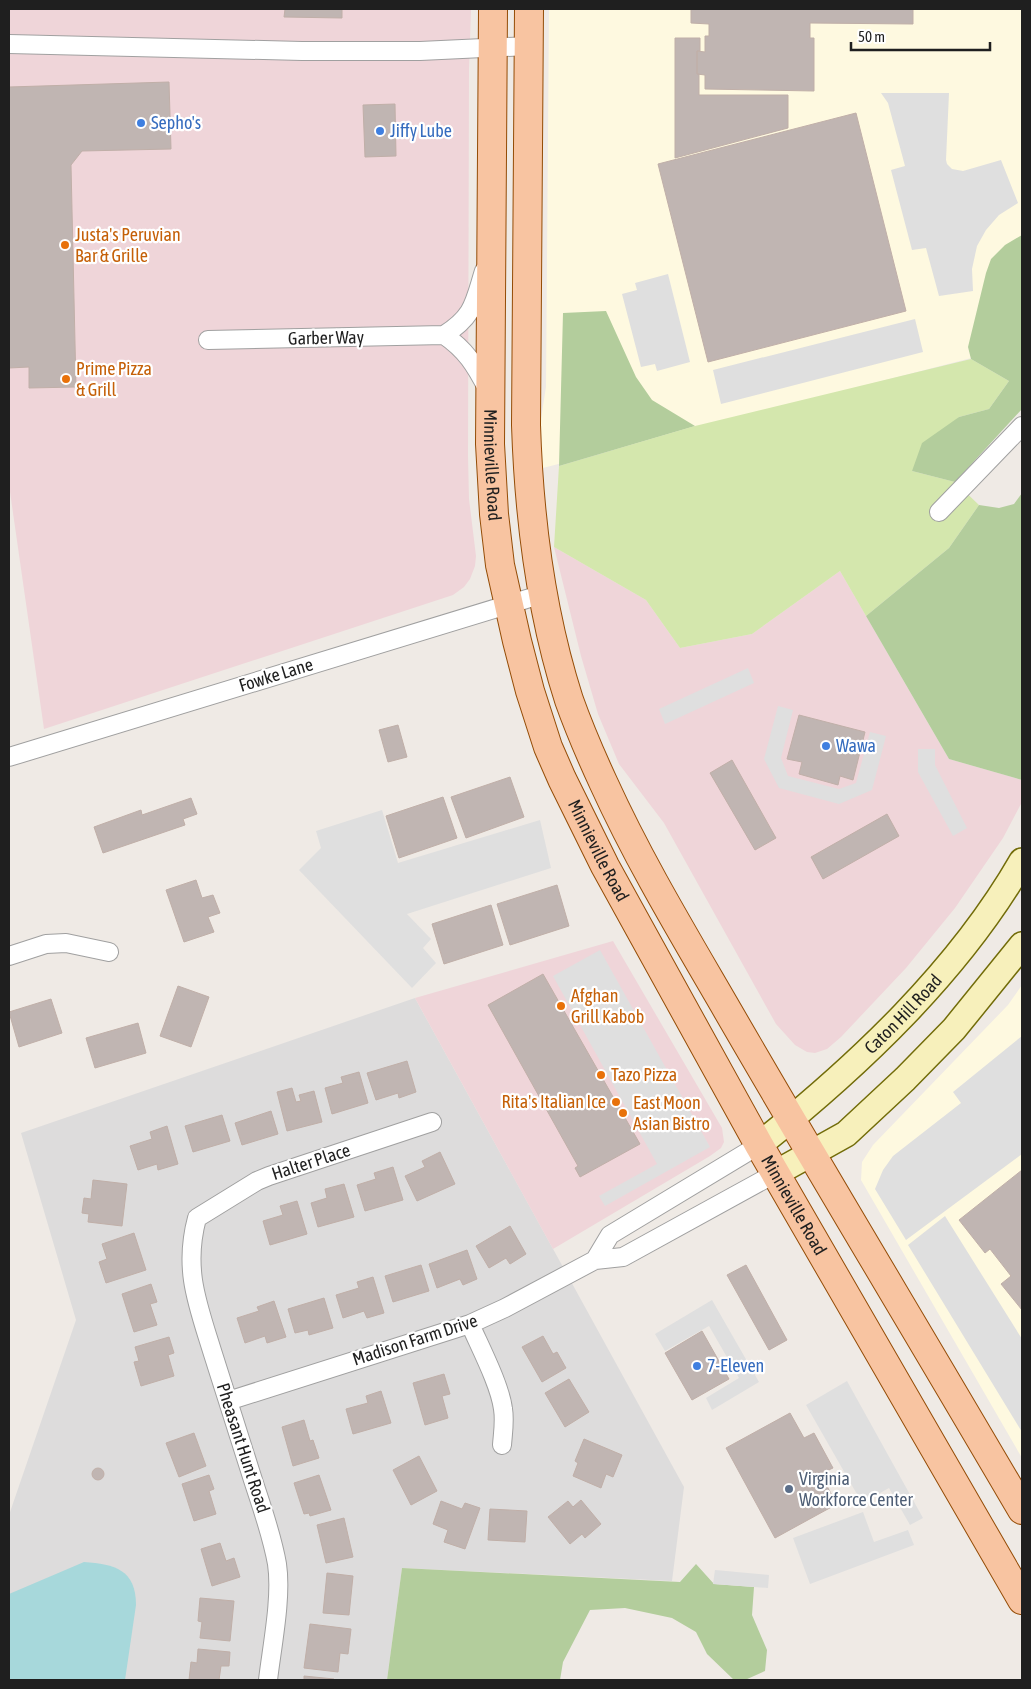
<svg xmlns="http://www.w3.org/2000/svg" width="1031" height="1689" viewBox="0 0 1031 1689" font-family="'Asap Condensed',sans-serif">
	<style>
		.residential { fill: #dddcdc }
		.commercial { fill: #efd5d9 }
		.education { fill: #fef9e0 }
		.grass { fill: #d4e7ad }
		.forest { fill: #b3cd9c }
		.parking { fill: #dfdfdf }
		.water { fill: #a7d8db }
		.building { fill: #c0b5b2; stroke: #c0afa8 }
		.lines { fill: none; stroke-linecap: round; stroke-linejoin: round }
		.minor-casing { stroke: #a0a0a0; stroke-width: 20 }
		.secondary-casing { stroke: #726c09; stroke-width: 28 }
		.primary-casing { stroke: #944c06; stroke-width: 30 }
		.minor { stroke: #fff; stroke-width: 18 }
		.secondary { stroke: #f7f0bb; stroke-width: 25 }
		.primary { stroke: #f8c4a1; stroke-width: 28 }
		.shop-dot { fill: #3f7fe0; stroke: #fff; stroke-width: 2 }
		.food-dot { fill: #e8710a; stroke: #fff; stroke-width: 2 }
		.service-dot { fill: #5c6f8a; stroke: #fff; stroke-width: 2 }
		.labels { text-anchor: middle; stroke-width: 4.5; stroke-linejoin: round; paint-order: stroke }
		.shop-label { font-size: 18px; fill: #366cbe; stroke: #fff; text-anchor: start }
		.food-label { font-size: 18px; fill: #c56008; stroke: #fff; text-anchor: start }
		.street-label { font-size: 18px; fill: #1f1f1f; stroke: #fff }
		.service-label { font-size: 18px; fill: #4e5e75; stroke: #fff; text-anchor: start }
	</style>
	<rect width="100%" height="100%" fill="#efeae5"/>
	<!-- residential -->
	<path class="residential" d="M415,998L684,1487L672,1581L402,1568L387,1680H9V1515L76,1320L21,1133Z"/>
	<!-- commercial -->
	<path class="commercial" d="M9,9H471L469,69L468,456L469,499L476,556L475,566L470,579L464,587L453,595L44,729L9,485Z
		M554,547L646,600L680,648L752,634L840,571L949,759L1022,780V802L1003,838L955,908L906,968L841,1037L827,1049L815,1053L807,1052L795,1045L776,1024L664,823L619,764L598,714L581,656Z
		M613,941L722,1128L724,1142L721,1148L710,1156L553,1249L415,998Z"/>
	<!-- education -->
	<path class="education" d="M549,9H1022V345L535,470L536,450L546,387Z
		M1022,985V1458L861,1180L862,1162L873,1145L1008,1005Z"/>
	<!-- grass -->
	<path class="grass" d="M971,359L1009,381L989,409L959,417L912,471L955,482L979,505L949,548L866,616L840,571L752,634L680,648L646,600L554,547L559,466L695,426Z"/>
	<!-- forest -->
	<path class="forest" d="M1022,235V409L955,482L912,471L922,443L959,417L989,409L1009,381L971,359L968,347L986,273L991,259L1005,245Z
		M606,311L636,377L652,400L695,426L559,466L563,313Z
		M1022,493V780L949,759L866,616L949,548L979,505L999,508L1014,504Z
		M696,1564L714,1584L754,1587L752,1615L767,1650L765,1671L745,1680H734L707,1654L696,1632L672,1618L625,1608L590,1610L563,1662L560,1680H387L402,1568L680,1582Z"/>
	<!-- parking -->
	<path class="parking" d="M881,93H949L946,160L947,164L952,169L963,171L1001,160L1018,203L999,215L986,230L977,246L972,269L973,291L939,296L926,248L912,250L891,170L905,166L888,103Z
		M668,274L690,362L657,371L655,364L641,367L622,294L637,290L635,283Z
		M915,319L923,352L721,404L713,370Z
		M748,668L754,683L665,724L659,709Z
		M778,706L793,710L781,758L788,776L839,789L856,783L870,732L886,736L872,790L839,804L779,788L764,759Z
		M918,749H935V765L967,828L953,836L918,772Z
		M382,810L398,863L540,820L551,868L407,914L431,939L423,948L436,963L412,988L299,870L321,848L316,831Z
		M600,950L710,1147L605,1206L599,1196L657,1164L553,976Z
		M1022,1036V1154L906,1240L875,1189L883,1170L893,1156L961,1103L953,1092Z
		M945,1216L1022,1339V1432L908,1245Z
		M712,1300L759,1382L712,1410L706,1398L739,1378L709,1326L665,1351L655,1334Z
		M847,1381L923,1518L910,1525L889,1488L862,1503L806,1405Z
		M863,1512L874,1542L908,1530L914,1545L810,1584L793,1538Z
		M715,1570L769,1575L768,1588L713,1584Z"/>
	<!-- water -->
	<path class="water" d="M84,1562C115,1564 136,1570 136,1605L125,1680H9V1594Z"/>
	<!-- building -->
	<path class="building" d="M285,9H342V18L284,17Z
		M691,9H913V24L810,23V38H814V91L705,89V75L697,74V51L705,52V36H709V24L691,23Z
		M675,38H700V51H697V74H699V95H788V128L675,158Z
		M169,82L171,149L82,151L71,165L76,387L29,388V367L9,368V87Z
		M395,104L396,156L365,157L363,105Z
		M856,113L906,311L708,362L658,164Z
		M799,715L865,732L853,780L840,776L838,785L799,774L802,762L787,759Z
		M398,725L407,757L388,762L379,730Z
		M732,760L776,838L755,850L710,773Z
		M510,777L524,817L466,838L451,797Z
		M443,797L457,838L399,858L386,816Z
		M191,798L197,814L183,819L185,825L103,853L94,827L141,810L142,815Z
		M887,814L899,836L823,879L811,857Z
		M196,880L202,898L213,895L220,913L208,917L214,932L184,942L166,890Z
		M557,885L569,926L510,945L497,904Z
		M491,905L503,945L444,964L432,924Z
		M543,974L640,1144L580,1177L575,1168L578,1166L488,1005Z
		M178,986L209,997L191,1047L160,1036Z
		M51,999L62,1033L19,1047L9,1012Z
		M138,1023L146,1053L95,1068L86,1038Z
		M407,1061L416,1092L399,1098L398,1093L376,1100L367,1073Z
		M359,1072L368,1103L332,1114L325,1088L343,1083L341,1077Z
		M292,1088L296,1102L301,1101L299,1095L314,1091L322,1122L287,1131L277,1092Z
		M271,1111L278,1134L242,1145L235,1123Z
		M222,1115L230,1141L193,1152L185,1126Z
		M167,1126L178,1164L158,1170L157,1164L138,1170L130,1146L152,1139L150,1132Z
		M440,1152L455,1184L417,1201L405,1176L425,1167L422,1161Z
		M393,1167L403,1200L365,1211L357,1185L376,1179L374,1173Z
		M1022,1170V1310L1001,1284L1011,1276L990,1249L985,1253L959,1220Z
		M93,1180L127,1184L122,1226L88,1222L89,1214L82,1213L84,1198L91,1199Z
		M344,1184L354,1217L318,1227L311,1203L327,1198L325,1189Z
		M297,1201L307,1234L270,1245L263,1221L283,1215L280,1206Z
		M510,1226L526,1254L510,1264L506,1258L489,1268L476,1246Z
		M134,1233L146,1270L106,1283L99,1262L107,1259L102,1244Z
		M467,1250L477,1279L463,1285L460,1279L437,1288L429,1264Z
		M421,1265L429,1291L393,1302L385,1276Z
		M746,1265L787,1340L769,1350L727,1275Z
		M373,1277L384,1313L367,1318L364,1311L343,1318L336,1295L359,1288L357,1282Z
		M151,1284L157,1302L150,1304L157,1325L134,1332L122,1294Z
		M324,1298L333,1328L309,1335L308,1330L295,1333L288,1309Z
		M274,1301L286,1337L267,1343L265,1336L245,1343L237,1318L259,1311L257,1307Z
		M702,1331L729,1379L692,1400L665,1353Z
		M543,1336L553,1354L557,1352L566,1368L542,1382L522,1347Z
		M169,1337L174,1353L168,1355L174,1376L141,1386L134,1362L139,1361L135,1347Z
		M444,1374L450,1394L442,1396L448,1418L425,1425L413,1383Z
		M569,1379L589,1412L565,1427L545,1393Z
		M381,1391L391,1423L353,1434L346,1409L368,1403L366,1396Z
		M790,1413L804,1438L814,1433L833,1468L820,1474L837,1504L775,1538L726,1448Z
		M304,1420L310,1441L313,1440L319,1458L293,1466L282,1427Z
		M194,1433L206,1466L179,1477L166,1443Z
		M584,1439L622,1455L613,1477L606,1474L601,1488L573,1476L578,1463L575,1461Z
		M419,1456L437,1491L411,1505L393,1470Z
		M92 1474a6 6 0 1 1 12 0a6 6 0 1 1-12 0Z
		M209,1475L214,1489L209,1491L216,1514L194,1521L182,1484Z
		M319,1475L331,1510L310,1516L309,1513L304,1514L294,1483Z
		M581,1500L601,1524L585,1538L582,1534L570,1544L548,1517L568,1501L573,1507Z
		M441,1501L462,1509L465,1503L480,1508L465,1549L444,1542L448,1530L433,1524Z
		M490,1509L527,1511L525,1542L488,1540Z
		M344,1518L353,1557L326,1563L317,1525Z
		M220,1543L226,1561L234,1558L240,1577L212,1586L201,1549Z
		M327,1573L353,1576L349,1615L323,1613Z
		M200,1598L234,1601L230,1641L200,1638L202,1622L198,1621Z
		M310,1624L351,1629L348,1654L340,1653L338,1672L304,1668Z
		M198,1649L230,1652L229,1666H221L219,1680H189L191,1662L197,1663Z
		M304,1676L334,1679L333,1680H304Z"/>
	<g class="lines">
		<!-- minor casing -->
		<g class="minor-casing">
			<path id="minor" d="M9,44L302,51H420L528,46
				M444,335C466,350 475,365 487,388
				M208,340L444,335C474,316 474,303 484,271
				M939,512L1022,426
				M9,757L543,594
				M9,956L46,944L66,943L109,952
				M595,1260L610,1235L759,1145
				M470,1324C480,1347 500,1385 503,1409C505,1421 503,1432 502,1445
				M228,1401L470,1324L505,1308L595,1260L623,1257L776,1173
				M268,1680C272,1646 282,1597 277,1564C272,1535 262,1508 253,1480C240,1438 226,1396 213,1354C198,1305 183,1270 197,1218L257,1181L269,1176L432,1122"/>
		</g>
		<!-- secondary casing -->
		<g class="secondary-casing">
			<g id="secondary">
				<path id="s1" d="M759,1145C858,1066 959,971 1022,861"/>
				<path d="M776,1173L846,1134L905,1079L954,1029L1022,945"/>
			</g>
		</g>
		<!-- primary casing -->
		<g class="primary-casing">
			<g id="primary">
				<path id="s2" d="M493,9L490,444L494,514L500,565L517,641L530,691L548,747L562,779L605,866L759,1145L1022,1600"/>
				<path d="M529,9L526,425C529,518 540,610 569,700C579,728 591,756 604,784C640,863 685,937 729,1013C825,1179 925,1344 1022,1510"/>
			</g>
		</g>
		<!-- minor -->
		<use href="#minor" class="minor"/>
		<!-- secondary -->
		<use href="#secondary" class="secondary"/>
		<!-- primary -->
		<use href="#primary" class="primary"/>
	</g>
	<!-- markers -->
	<g class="shop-dot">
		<circle cx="141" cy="123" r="5"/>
		<circle cx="380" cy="131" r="5"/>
		<circle cx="826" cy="746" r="5"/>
		<circle cx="697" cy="1366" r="5"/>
	</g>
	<g class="food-dot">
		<circle cx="65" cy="245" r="5"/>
		<circle cx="66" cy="379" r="5"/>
		<circle cx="561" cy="1006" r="5"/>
		<circle cx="601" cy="1075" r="5"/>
		<circle cx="616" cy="1102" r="5"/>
		<circle cx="623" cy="1113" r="5"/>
	</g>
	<circle class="service-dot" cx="789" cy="1489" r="5"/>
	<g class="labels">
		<!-- shop labels -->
		<g class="shop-label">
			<text x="151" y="129">Sepho's</text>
			<text x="390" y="137">Jiffy Lube</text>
			<text x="836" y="752">Wawa</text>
			<text x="707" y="1372">7-Eleven</text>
		</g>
		<!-- food labels -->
		<g class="food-label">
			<text x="75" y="241">Justa's Peruvian<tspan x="75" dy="21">Bar &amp; Grille</tspan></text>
			<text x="76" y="375">Prime Pizza<tspan x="76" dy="21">&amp; Grill</tspan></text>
			<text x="571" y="1002">Afghan<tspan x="571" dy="21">Grill Kabob</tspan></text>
			<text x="611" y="1081">Tazo Pizza</text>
			<text x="606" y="1108" text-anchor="end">Rita's Italian Ice</text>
			<text x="633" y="1109">East Moon<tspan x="633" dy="21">Asian Bistro</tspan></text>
		</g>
		<!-- street labels -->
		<g class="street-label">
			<text transform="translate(326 338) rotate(-1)" y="6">Garber Way</text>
			<text dy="6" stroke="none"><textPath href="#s2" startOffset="456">Minnieville Road</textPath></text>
			<text transform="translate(276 675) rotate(-17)" y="6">Fowke Lane</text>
			<text dy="6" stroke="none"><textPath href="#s2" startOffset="860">Minnieville Road</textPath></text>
			<text dy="6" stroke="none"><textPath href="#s1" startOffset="195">Caton Hill Road</textPath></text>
			<text transform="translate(311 1162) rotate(-18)" y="6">Halter Place</text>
			<text dy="6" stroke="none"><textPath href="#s2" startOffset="1265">Minnieville Road</textPath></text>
			<text transform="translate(415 1340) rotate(-18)" y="6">Madison Farm Drive</text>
			<text transform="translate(243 1448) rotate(72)" y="6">Pheasant Hunt Road</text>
		</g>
		<!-- service labels -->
		<g class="service-label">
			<text x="799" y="1485">Virginia<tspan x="799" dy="21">Workforce Center</tspan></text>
		</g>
	</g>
	<!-- border -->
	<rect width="1031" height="1689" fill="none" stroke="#1f1f1f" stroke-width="20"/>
	<!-- scale -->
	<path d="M851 42v8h139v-8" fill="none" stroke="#1f1f1f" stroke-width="2.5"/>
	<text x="858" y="42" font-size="15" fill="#1f1f1f" stroke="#ffffff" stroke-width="4" paint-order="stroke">50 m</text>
</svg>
